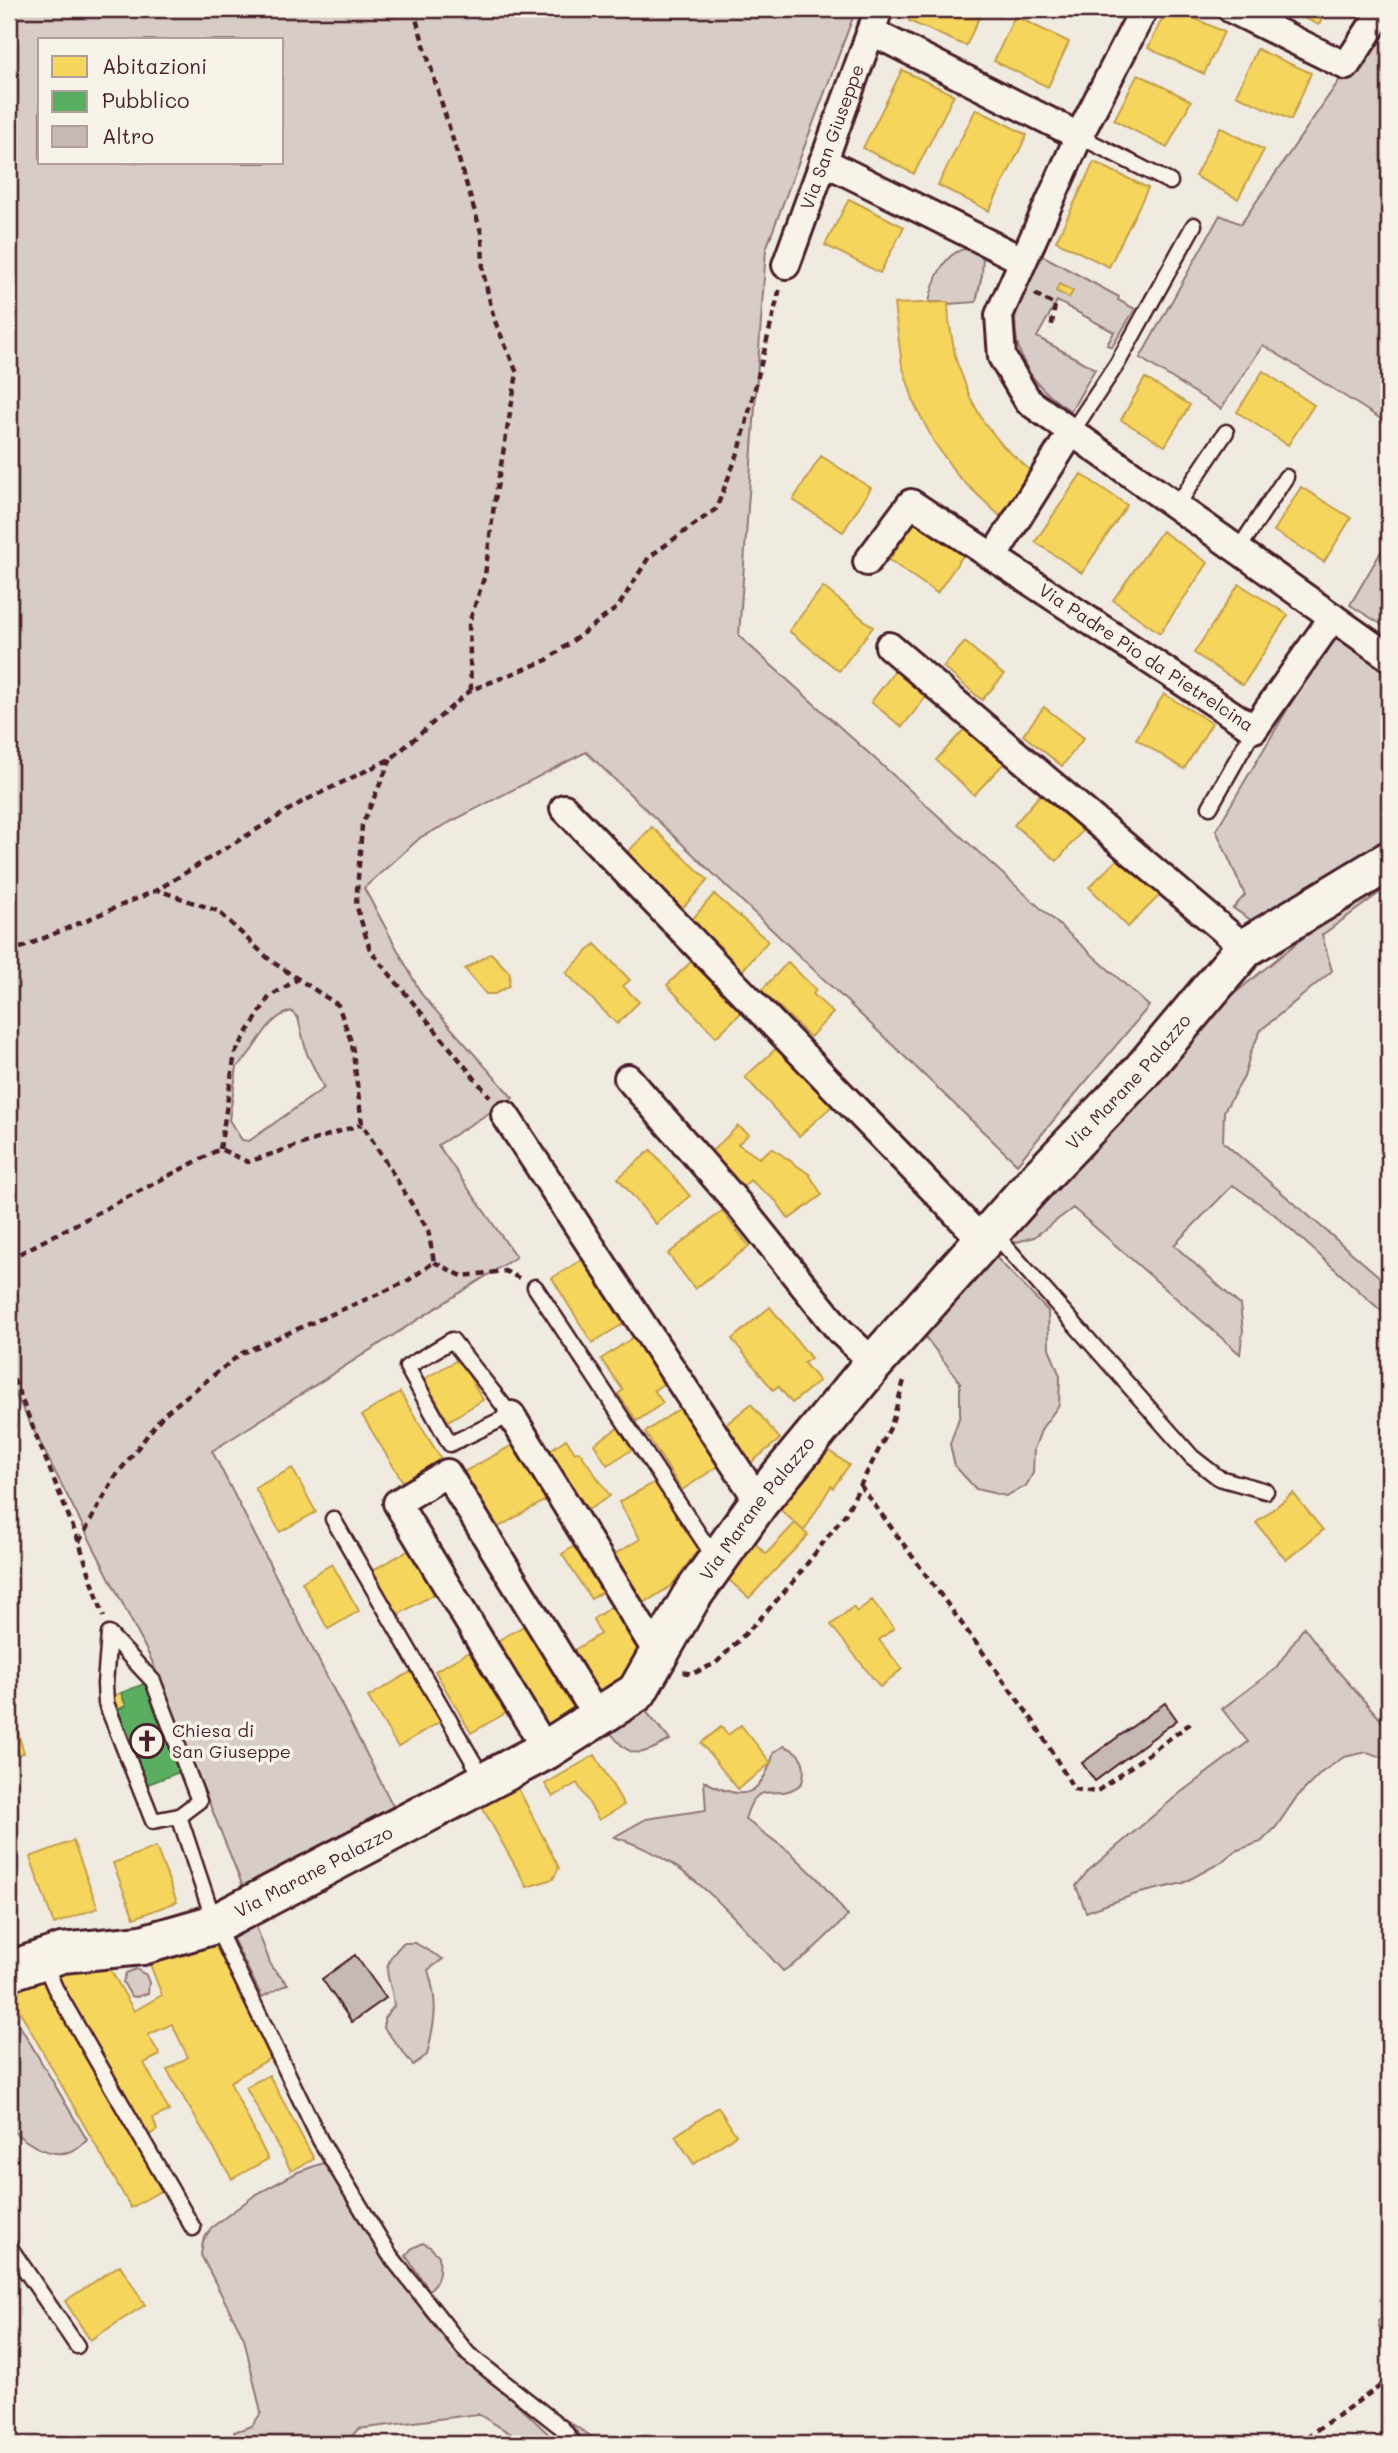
<svg xmlns="http://www.w3.org/2000/svg" width="1398" height="2453" viewBox="0 0 1398 2453" font-family="Mali,sans-serif">
	<style>
		.green { fill: #d8cdc6; stroke: #917678; stroke-width: 2; fill-rule: evenodd }
		.homes { fill: #f6d55c; stroke: #c29e4d; stroke-width: 2 }
		.public { fill: #5aae61; stroke: #558351; stroke-width: 2 }
		.building { fill: #c6b8b3; stroke: #4a1f2b; stroke-width: 2 }
		.lines { fill: none; stroke-linecap: round; stroke-linejoin: round }
		.service-casing { stroke: #4a1f2b; stroke-width: 19 }
		.minor-casing { stroke: #4a1f2b; stroke-width: 32 }
		.secondary-casing { stroke: #4a1f2b; stroke-width: 44 }
		.path { stroke: #4a1f2b; stroke-width: 4.5; stroke-dasharray: 7 5; stroke-linecap: butt }
		.service { stroke: #f7f3e8; stroke-width: 14 }
		.minor { stroke: #f7f3e8; stroke-width: 26 }
		.secondary { stroke: #f7f3e8; stroke-width: 38 }
		.labels { text-anchor: middle; stroke-width: 7; stroke-linejoin: round; paint-order: stroke }
		.street-label { font-size: 18px; fill: #4a1f2b; stroke: #f7f3e8 }
		.poi-label { font-size: 18px; fill: #4a1f2b; stroke: #f7f3e8; text-anchor: start }
	</style>
	<rect width="100%" height="100%" fill="#f0ebe0"/>
	<filter id="ink" filterUnits="userSpaceOnUse"><feTurbulence type="fractalNoise" baseFrequency=".0143" numOctaves="2"/><feDisplacementMap in="SourceGraphic" scale="14" xChannelSelector="R" yChannelSelector="G"/><feConvolveMatrix kernelMatrix="1 2 1 2 8 2 1 2 1" color-interpolation-filters="sRGB"/></filter>
	<g filter="url(#ink)">
		<!-- green -->
		<path class="green" d="M9,9H856L766,249L739,636L1149,1006L1017,1164L586,752L421,837L364,888L422,995L513,1098L438,1145L516,1257L212,1451L393,1806L244,1889L151,1659L9,1382ZM40,40H282V163H40ZM291,1011L298,1018L307,1054L324,1088L249,1141L242,1140L229,1120L237,1067C258,1050 263,1020 291,1011Z
			M1388,9L1389,424L1263,345L1221,409L1140,358L1220,215L1241,224Z
			M964,249L975,250L983,256L982,275L976,302L948,304V302H929C933,282 943,254 964,249Z
			M1036,252L1119,297L1118,300L1135,309L1112,347L1107,345L1114,332L1057,301L1037,337L1095,369L1071,411C1027,384 1006,345 1019,292C1023,279 1030,265 1036,252Z
			M1389,538V629L1350,605Z
			M1332,634L1389,673V835L1263,928L1233,908L1245,895L1216,830Z
			M1389,874V886L1322,935L1332,971L1261,1030L1251,1051L1244,1077L1224,1111L1223,1142L1389,1285V1318L1274,1214L1233,1185L1174,1245L1240,1305L1243,1330L1240,1354L1073,1208L1034,1237L1010,1244L1000,1230L1202,1020L1315,928Z
			M988,1249L1048,1311L1049,1348L1060,1376L1059,1405L1042,1428L1034,1449L1033,1473L1026,1486L1006,1496L976,1489L955,1466L950,1444L960,1415V1382L917,1326Z
			M1304,1627L1329,1661L1389,1729V1760L1367,1752L1344,1757L1322,1772L1296,1798L1276,1827L1261,1842L1235,1851L1220,1863L1183,1883L1136,1894L1086,1912L1076,1886L1088,1871L1180,1793L1248,1742L1222,1709L1275,1669Z
			M639,1703L670,1740C637,1758 630,1759 607,1728Z
			M784,1746C803,1753 807,1764 802,1783C777,1806 758,1773 745,1819L791,1853L818,1879L848,1916L806,1956L783,1971C734,1917 687,1858 614,1837L646,1819L706,1810L704,1781C745,1803 761,1797 774,1752Z
			M250,1923L256,1926L272,1968L288,1984L262,1997L230,1933Z
			M403,1943H415L443,1959L428,1970C439,2006 435,2020 427,2055L413,2065L384,2028V2018L394,2006C392,1974 375,1972 403,1943Z
			M136,1969L146,1975L149,1983L148,1993L137,1997L131,1996L123,1982L126,1973Z
			M9,2007L87,2140C65,2165 36,2150 14,2132L16,2083L9,2071Z
			M326,2162L384,2261L443,2333L559,2444H528L478,2414L358,2429L345,2444H238L234,2432L252,2426L261,2413L244,2338L201,2255L203,2241L211,2228L255,2195L298,2172Z
			M423,2243L430,2247L439,2256C440,2268 440,2282 429,2290L406,2256L411,2249Z
			M1389,2313V2378L1378,2321Z
			M568,2421L602,2444H587Z"/>
		<!-- homes -->
		<path class="homes" d="M914,9H983L966,46L909,21Z
			M1061,9H1089L1084,19Z
			M1167,9H1175L1224,32L1204,74L1148,48Z
			M1285,9H1326L1319,25Z
			M1015,16L1069,42L1048,87L994,61Z
			M1257,49L1311,73L1291,120L1236,95Z
			M902,70L954,95L914,174L863,148Z
			M1138,74L1191,101L1167,148L1114,120Z
			M976,109L1027,135L989,211L938,185Z
			M1220,127L1264,150L1238,199L1195,176Z
			M1094,162L1148,188L1109,267L1056,241Z
			M849,199L904,227L880,273L825,245Z
			M1059,284L1073,291L1069,298L1056,291Z
			M948,302L949,321L956,360L970,397L983,421L1003,446L1032,472L1002,518L958,476L934,442L915,405L902,365L894,304Z
			M1263,371L1314,405L1288,445L1237,412Z
			M1145,378L1190,405L1165,446L1121,420Z
			M821,456L871,488L843,532L793,500Z
			M1081,474L1127,505L1082,573L1035,542Z
			M1301,487L1351,518L1324,562L1274,531Z
			M915,521L964,554L937,593L889,560Z
			M1162,531L1208,563L1160,633L1113,600Z
			M1239,584L1288,615L1243,685L1194,653Z
			M823,587L873,627L839,671L789,631Z
			M965,642L1004,675L982,700L943,667Z
			M898,667L930,692L902,727L871,702Z
			M1164,694L1212,723L1184,769L1136,739Z
			M1044,707L1084,738L1062,766L1023,735Z
			M969,724L1007,760L974,795L936,760Z
			M1045,789L1088,824L1057,861L1014,825Z
			M652,827L708,880L679,912L622,858Z
			M1122,855L1160,895L1128,927L1089,887Z
			M714,894L768,941L740,973L716,952L721,947L691,921Z
			M595,944L630,980L623,986L639,1002L617,1024L566,973Z
			M491,953L510,973L509,986L495,994H486L465,969Z
			M698,955L747,1007L716,1037L667,985Z
			M788,962L816,990L813,994L833,1013L810,1037L776,1004L773,1007L759,993Z
			M779,1046L833,1105L799,1136L745,1077Z
			M738,1126L749,1134L738,1144L759,1158L772,1148L809,1174L822,1195L789,1219L776,1201L750,1180L740,1190L723,1165L710,1153Z
			M651,1150L690,1196L656,1224L618,1178Z
			M722,1211L749,1246L695,1289L668,1254Z
			M583,1259L623,1324L592,1343L552,1278Z
			M770,1307L811,1358L804,1363L819,1381L792,1403L778,1386L773,1390L732,1339Z
			M637,1335L668,1381L654,1390L663,1403L637,1421L618,1394L623,1390L601,1359Z
			M459,1359L483,1400L448,1421L424,1379Z
			M400,1392L441,1459L403,1482L362,1415Z
			M751,1404L780,1439L747,1466L718,1431Z
			M685,1405L723,1463L682,1490L645,1432Z
			M621,1426L635,1448L607,1465L594,1444Z
			M566,1439L575,1453L579,1451L610,1496L588,1510L549,1451Z
			M518,1442L549,1498L495,1529L464,1472Z
			M825,1448L849,1465L833,1488L831,1486L804,1531L775,1505Z
			M292,1468L316,1512L280,1532L255,1488Z
			M657,1481L701,1546L671,1586L636,1608L607,1559L640,1539L619,1502Z
			M1293,1493L1323,1530L1286,1560L1256,1523Z
			M795,1523L808,1535L749,1598L719,1571L749,1538L766,1554Z
			M582,1541L611,1586L591,1599L562,1554Z
			M417,1546L441,1590L397,1615L373,1570Z
			M332,1564L359,1611L328,1629L302,1582Z
			M872,1600L894,1628L879,1640L902,1669L880,1687L831,1625L853,1607L857,1612Z
			M614,1605L641,1646L625,1678L592,1695L568,1654L600,1634L593,1619Z
			M529,1623L582,1705L540,1731L490,1645Z
			M478,1647L513,1709L471,1733L435,1671Z
			M412,1671L441,1721L398,1747L368,1697Z
			M121,1693L126,1706L115,1711L110,1697Z
			M741,1725L771,1763L738,1789L701,1743L721,1727L728,1735Z
			M17,1729L24,1753L9,1757V1731Z
			M595,1755L624,1805L599,1820L577,1783L553,1797L545,1784Z
			M516,1784L559,1868L553,1879L527,1887L481,1805Z
			M73,1841L98,1908L54,1924L30,1857Z
			M156,1847L177,1902L134,1918L113,1863Z
			M9,1861L17,1885L9,1887Z
			M217,1939L274,2056L230,2082L268,2159L232,2179L167,2070L188,2057L172,2024L148,2035L160,2055L144,2063L169,2111L153,2118L157,2130L146,2137L52,1965L78,1964L81,1971L105,1960L134,2011L162,1995L146,1954Z
			M37,1965L164,2189L131,2208L9,1992V1981Z
			M269,2075L314,2159L291,2171L246,2087Z
			M718,2107L736,2135L694,2164L675,2136Z
			M120,2265L145,2305L90,2340L65,2301Z"/>
		<!-- public -->
		<path class="public" d="M146,1683L180,1772L143,1786L115,1711L126,1706L121,1693Z"/>
		<!-- building -->
		<path class="building" d="M1165,1703L1177,1720L1095,1781L1082,1763Z
			M355,1955L386,1998L352,2022L322,1979Z"/>
		<g class="lines">
			<!-- service casing -->
			<g class="service-casing">
				<path id="service" d="M1079,136L1170,182
					M1071,433L1117,364L1194,225
					M1176,507L1226,432
					M1238,550L1286,477
					M1210,807L1254,729
					M993,1232L1192,1457L1219,1478L1266,1491
					M535,1287L716,1560
					M452,1340L511,1415L450,1444L407,1367Z
					M333,1519L485,1782
					M109,1634L105,1684L106,1703L153,1821L179,1816L215,1924L320,2140L389,2254L468,2354L562,2428L574,2444
					M109,1634L153,1681L199,1801L179,1816
					M43,1960L55,1988L193,2228
					M9,2246L77,2346"/>
			</g>
			<!-- minor casing -->
			<g class="minor-casing">
				<g id="minor">
					<path d="M1144,9L1079,136L999,315L1002,357L1028,401L1389,657"/>
					<path d="M1231,9L1346,66L1383,9"/>
					<path d="M870,31L1079,136"/>
					<path d="M823,161L1022,260"/>
					<path id="s1" d="M786,265L879,9"/>
					<path d="M993,557L1071,433"/>
					<path id="s2" d="M867,562L911,503L1254,729L1333,617"/>
					<path d="M889,646L1245,948"/>
					<path d="M564,808L983,1241"/>
					<path d="M628,1078L740,1206L840,1331L874,1363"/>
					<path d="M505,1115L759,1502"/>
					<path d="M511,1415L658,1654"/>
					<path d="M546,1750L397,1503L447,1473L598,1718"/>
				</g>
			</g>
			<!-- secondary casing -->
			<g class="secondary-casing">
				<g id="secondary">
					<path id="s3" d="M9,1971L62,1953L142,1945L215,1924L546,1750L637,1692L691,1597L759,1502L874,1363L1029,1189L1141,1072L1245,948L1389,861"/>
				</g>
			</g>
			<!-- path -->
			<path class="path" d="M413,9L482,235L483,272L494,319L517,373L494,505L485,575L469,623L471,690
				M1035,294L1055,305L1051,330
				M391,759L362,825L356,904L370,950L490,1097
				M9,953L157,890L302,802L392,758L471,690L547,660L618,607L649,557L716,509L740,448L780,288
				M220,1149L235,1053L269,997L298,979
				M9,1259L220,1149L248,1162L362,1124
				M434,1262L462,1276L505,1271L519,1278
				M9,1368L79,1542L104,1617
				M860,1485L1034,1722L1074,1789L1096,1792L1191,1723
				M79,1542L115,1477L164,1414L242,1353L406,1282L434,1262L428,1230L362,1124L352,1044L338,1005L271,961L218,911L157,890
				M683,1672L692,1674L716,1663L759,1620L793,1582L846,1513L891,1426L905,1377
				M1296,2444L1389,2380"/>
			<!-- service -->
			<use href="#service" class="service"/>
			<!-- minor -->
			<use href="#minor" class="minor"/>
			<!-- secondary -->
			<use href="#secondary" class="secondary"/>
		</g>
	</g>
	<!-- icons -->
	<defs>
		<g id="church-ring" transform="scale(1.75)"><circle r="9.5" fill="#f7f3e8" stroke="#4a1f2b" stroke-width="1.5"/><path d="M-1.2-6h2.4v3.5h3.3v2.4h-3.3V6h-2.4V-.1h-3.3v-2.4h3.3Z" fill="#4a1f2b"/></g>
	</defs>
	<g fill-rule="evenodd">
		<use href="#church-ring" x="147" y="1741"/>
	</g>
	<g class="labels">
		<!-- street labels -->
		<g class="street-label">
			<text dy="6" stroke="none"><textPath href="#s1" startOffset="136">Via San Giuseppe</textPath></text>
			<text dy="6" stroke="none"><textPath href="#s2" startOffset="355">Via Padre Pio da Pietrelcina</textPath></text>
			<text dy="6" stroke="none"><textPath href="#s3" startOffset="1480">Via Marane Palazzo</textPath></text>
			<text dy="6" stroke="none"><textPath href="#s3" startOffset="914">Via Marane Palazzo</textPath></text>
			<text dy="6" stroke="none"><textPath href="#s3" startOffset="324">Via Marane Palazzo</textPath></text>
		</g>
		<!-- poi labels -->
		<g class="poi-label">
			<text x="172" y="1737">Chiesa di<tspan x="172" dy="21">San Giuseppe</tspan></text>
		</g>
	</g>
	<!-- margin -->
	<rect width="1398" height="2453" fill="none" stroke="#f7f3e8" stroke-width="35"/>
	<rect x="18" y="18" width="1363" height="2418" fill="none" stroke="#4a1f2b" stroke-width="2.5" filter="url(#ink)"/>
	<!-- legend -->
	<rect x="38" y="38" width="245" height="126" fill="#f7f3e8" stroke="#b29e9c" stroke-width="2"/>
	<rect x="52" y="56" width="35" height="21" fill="#f6d55c" stroke="#b29e9c" stroke-width="2"/>
	<text x="102" y="74" font-size="21" fill="#4a1f2b">Abitazioni</text>
	<rect x="52" y="91" width="35" height="21" fill="#5aae61" stroke="#b29e9c" stroke-width="2"/>
	<text x="102" y="108" font-size="21" fill="#4a1f2b">Pubblico</text>
	<rect x="52" y="126" width="35" height="21" fill="#c6b8b3" stroke="#b29e9c" stroke-width="2"/>
	<text x="102" y="144" font-size="21" fill="#4a1f2b">Altro</text>
</svg>
